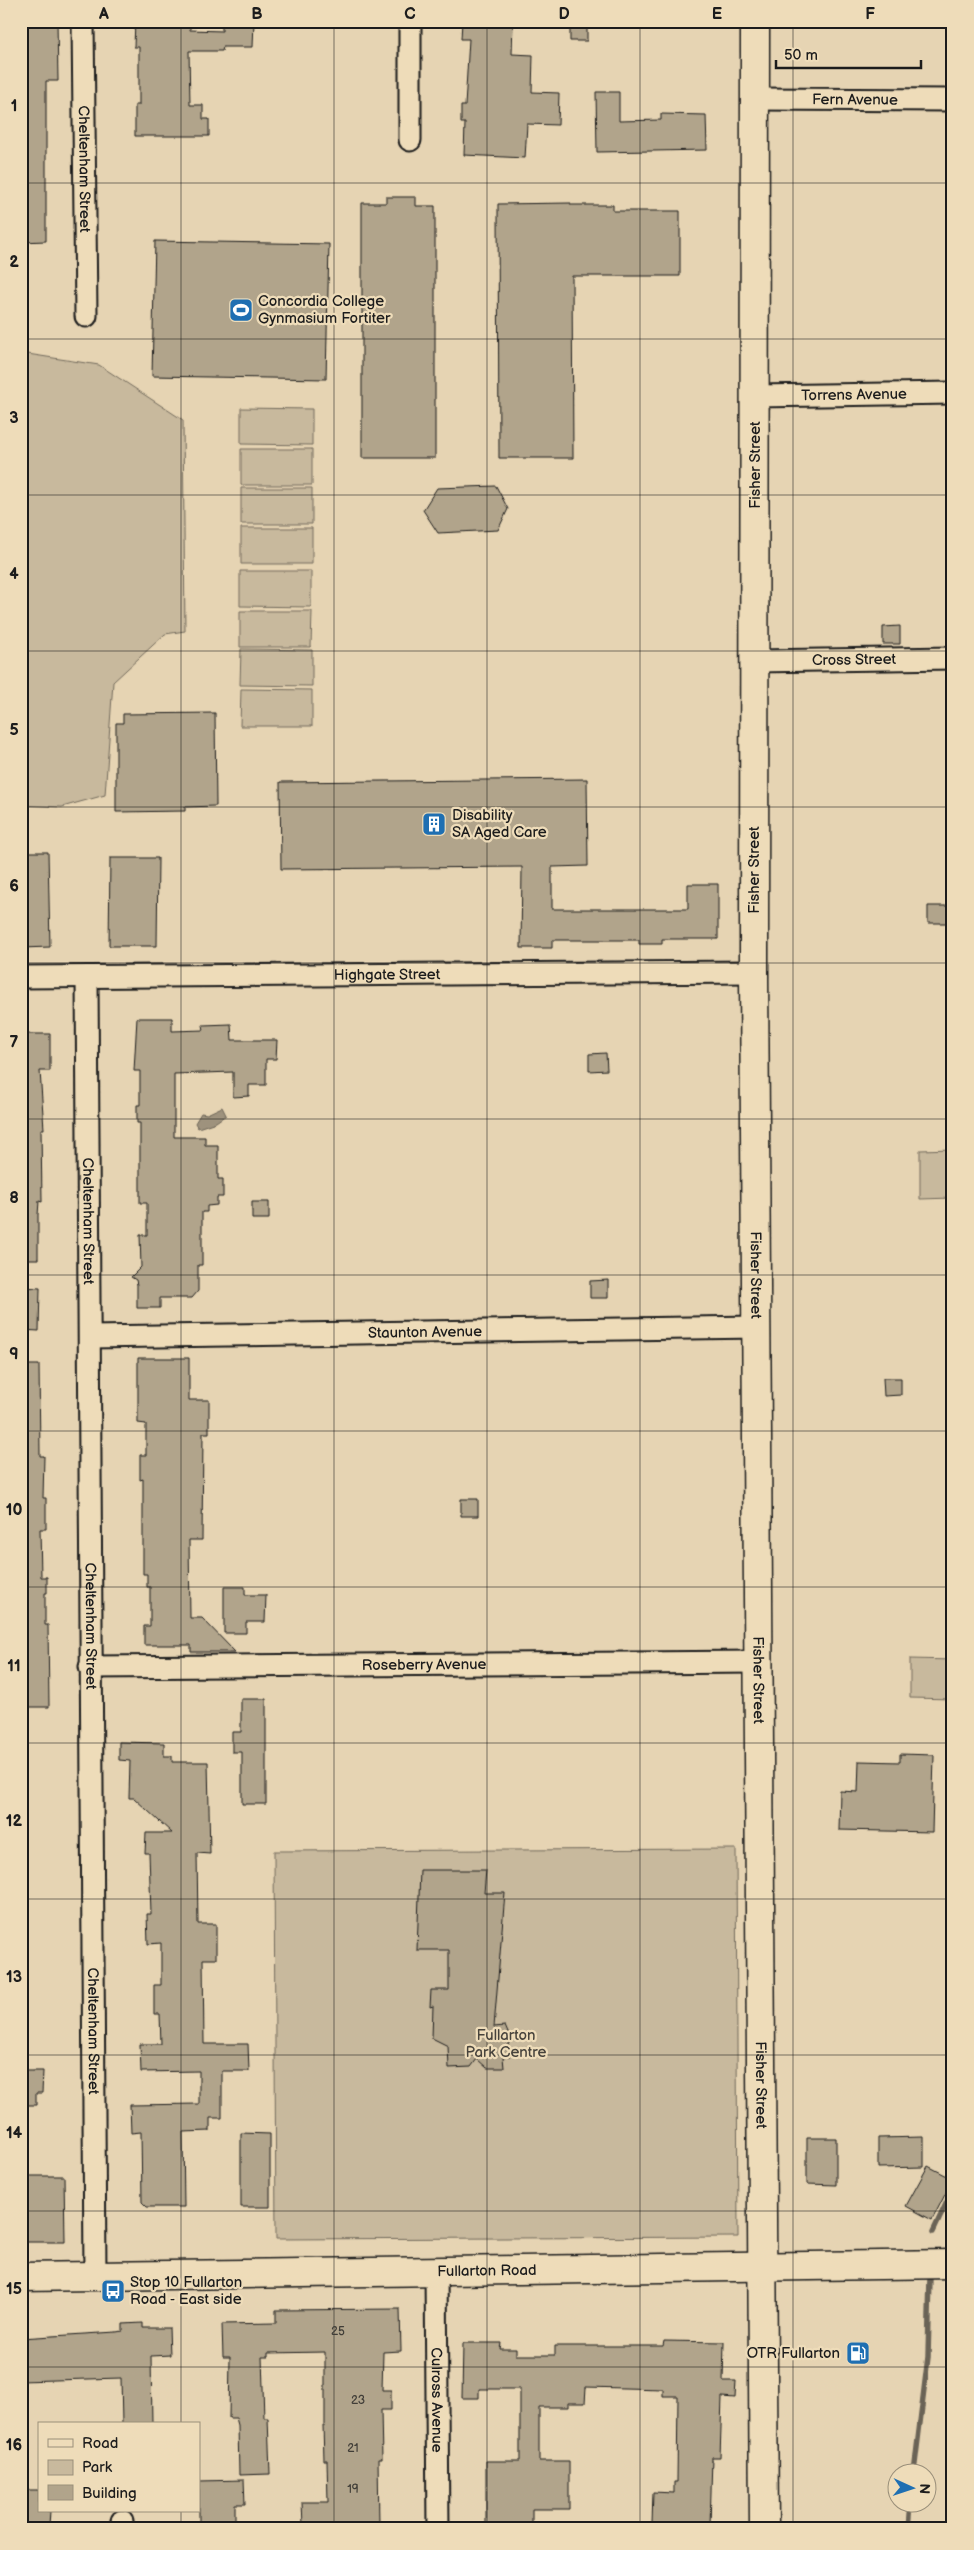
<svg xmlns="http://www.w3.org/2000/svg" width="974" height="2550" viewBox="0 0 974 2550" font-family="'Balsamiq Sans',sans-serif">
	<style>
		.green { fill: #c8b99d; stroke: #726a5c }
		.water { fill: #9e927d; stroke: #6a6356 }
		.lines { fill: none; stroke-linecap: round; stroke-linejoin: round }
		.stream { stroke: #6a6356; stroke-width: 5.5 }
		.building { fill: #b1a48b; stroke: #1c1c1c }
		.street-casing { stroke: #1c1c1c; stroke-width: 25 }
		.secondary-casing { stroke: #1c1c1c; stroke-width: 31 }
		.primary-casing { stroke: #1c1c1c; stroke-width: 31 }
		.street { stroke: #eedcb9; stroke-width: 21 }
		.secondary { stroke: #eedcb9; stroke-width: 28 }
		.primary { stroke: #eedcb9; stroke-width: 28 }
		.grid { fill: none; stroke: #1c1c1c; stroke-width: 1; stroke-opacity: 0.55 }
		.labels { text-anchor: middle; stroke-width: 4.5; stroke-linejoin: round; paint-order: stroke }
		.number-label { font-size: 12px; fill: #413e38 }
		.street-label { font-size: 15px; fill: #1c1c1c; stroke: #eedcb9 }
		.poi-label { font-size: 15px; fill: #1c1c1c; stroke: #eedcb9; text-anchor: start }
		.park-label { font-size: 15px; fill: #47433c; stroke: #eedcb9 }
		.neatline { fill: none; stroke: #1c1c1c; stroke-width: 2 }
		.grid-label { font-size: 16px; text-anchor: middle; font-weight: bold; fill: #1c1c1c }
	</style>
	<rect width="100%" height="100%" fill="#e6d4b3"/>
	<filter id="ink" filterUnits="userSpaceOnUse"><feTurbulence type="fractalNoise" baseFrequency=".02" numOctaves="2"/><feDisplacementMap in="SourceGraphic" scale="10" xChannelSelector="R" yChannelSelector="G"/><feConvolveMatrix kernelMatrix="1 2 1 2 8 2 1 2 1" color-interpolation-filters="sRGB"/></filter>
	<g filter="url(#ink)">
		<!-- green -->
		<path class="green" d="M21,353L99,365L183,420L185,631L165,634L113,682L105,795L62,807L21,805Z
			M241,408L312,409V445L241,444Z
			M241,449H312V485H241Z
			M241,488H312V524H241Z
			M241,528H312V564H241Z
			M240,571H311V607L240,606Z
			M240,611H312L311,647H240Z
			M241,649L312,650V686L240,685Z
			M241,689L312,690V726H240Z
			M953,1149V1198L920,1199V1150Z
			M910,1659L953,1660V1699L910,1698Z
			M736,1849L738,2237L276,2239L274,1851Z"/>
		<!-- water -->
		<path class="water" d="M222,1107L226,1115L216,1122L198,1128L195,1123L201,1113L207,1114Z"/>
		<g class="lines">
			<!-- stream -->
			<path class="stream" d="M933,2232L953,2189
				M914,2472L928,2357L930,2277
				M908,2529L910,2502"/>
		</g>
		<!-- building -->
		<path class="building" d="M21,21H57L58,81H46V241L21,242Z
			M135,21H190V30L222,31V21H254L253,47H223L222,51H189L190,105H203V119H209V136H135V105H139V47H134Z
			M462,21H513L512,54L533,55L532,92L559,93L558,125L527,124L525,158L464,155L465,123H461V106H465L469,39H461Z
			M570,24H587V41H570Z
			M596,92H619V121L661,120V114L706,115L707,150L597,152Z
			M386,197H416V206H435V458H362V203H386Z
			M571,203V205H613V211H680V276H572L573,458H499L498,204Z
			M155,241L329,244L326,379L152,376Z
			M496,486L508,509L498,530L438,533L423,510L437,488Z
			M900,626V644H883V627Z
			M215,713L216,806L185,807V811L116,812V723H123V714Z
			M587,779L588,866L552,867V909H688V884H718V939H662V944H639V940H552V948H521L522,867L281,869L280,782Z
			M21,852H48L50,947L21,948Z
			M110,858H158L157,946H109Z
			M928,906H953V923H928Z
			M137,1018H172V1031L204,1030L203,1025L231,1024L232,1040H277L276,1059H266V1085H249V1096L233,1097V1072L174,1074V1137H205V1145H218V1179H223V1197H217V1205L207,1206V1212H202V1265H198V1291L192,1298H160V1308H137V1285L136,1280L131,1277L141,1267L140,1235H147V1203H140V1123H137V1105H140V1071H134Z
			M21,1034H50V1071H40L44,1129H41L42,1202L39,1201L38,1215V1259H21Z
			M606,1053L607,1070L589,1071V1054Z
			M252,1202H269V1219H252Z
			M608,1280V1298H590V1281Z
			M21,1287L40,1288L39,1331L21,1330Z
			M138,1358H189V1400H209V1433H203L202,1540H189L190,1618H202L235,1652H191V1645H144V1626H150V1587H147V1574H143V1479L140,1480V1455H146V1424L138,1423Z
			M21,1365H39L40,1456H44L43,1498H46V1529H40L41,1577H47V1593H45V1625H48L49,1707H21Z
			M883,1378H901V1395L884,1396Z
			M461,1499H478V1516H461Z
			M224,1587H245V1595H266L265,1622H246V1633H224Z
			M241,1699H266V1804H242V1752H232V1732H241Z
			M119,1742L164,1743V1756H172V1762H208L210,1854L197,1853L198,1924H216V1959H203L204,2044H248L249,2071H222V2118H210V2131L183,2132L184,2207H147L142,2202L141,2132L131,2133L130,2105L199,2104V2071L141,2072L140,2044H161L160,2014H154V1985H161V1943L148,1944L147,1914H151L149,1853H145L146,1833H172L134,1798H129L130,1761L119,1760Z
			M900,1754L934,1755L932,1832L839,1830L840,1791L858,1792L859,1761L900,1762Z
			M420,1870H486L484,1893H505L494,2027L505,2026L511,2040L508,2045L510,2056L503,2057L504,2068H487L477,2059L471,2067L449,2068L448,2046L432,2038L433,2006L430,2007L431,1990H449V1950H417Z
			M21,2071H43L42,2093H36V2105H21Z
			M241,2133L270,2134V2207H241Z
			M924,2137V2167L878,2168V2138Z
			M807,2138H836V2185L807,2184Z
			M928,2166L953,2179L932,2220L906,2206Z
			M21,2176H64L65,2242H21Z
			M400,2309L401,2351L383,2352L382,2390H391V2410H381L382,2459H378L379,2525L303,2526L302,2502H328L327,2460H324L323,2425H325V2352L268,2353V2357H262L264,2418H268L270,2474L239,2475L238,2425L236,2418H229L230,2357H223L222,2324L276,2323V2310Z
			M143,2323V2328H169L170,2355L151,2356L152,2424H122L121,2378L21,2381V2338L116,2332L123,2331V2324Z
			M664,2341L724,2342L723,2381H736L735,2398L722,2397L720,2457H712L710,2526L652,2524L653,2492L674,2493V2482H677L678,2396H663V2389L586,2387L585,2403H568V2407H539V2461H569V2509H532V2529H486V2461H520V2389H479V2398H462L463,2343H501L500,2349H516V2355H555V2346H663Z
			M244,2480L245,2504H235V2529H199V2481Z
			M21,2490H39V2511H50L49,2526H21Z"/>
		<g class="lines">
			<!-- street casing -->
			<g class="street-casing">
				<g id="street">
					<path id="s1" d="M83,21L86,316"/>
					<path d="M410,21V140"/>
					<path id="s2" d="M756,99L953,100"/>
					<path id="s3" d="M755,396L953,393"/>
					<path id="s4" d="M754,661L953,658"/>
					<path id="s5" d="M21,977L754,972"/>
					<path id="s6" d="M87,977L95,2276"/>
					<path id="s7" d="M90,1337L758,1327"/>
					<path id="s8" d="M90,1667L757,1662"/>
					<path id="s9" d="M436,2271L438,2529"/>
					<path d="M122,2529V2521"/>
				</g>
			</g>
			<!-- secondary casing -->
			<g class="secondary-casing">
				<g id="secondary">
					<path id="s10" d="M755,21L754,972L764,2529"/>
				</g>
			</g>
			<!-- primary casing -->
			<g class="primary-casing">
				<g id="primary">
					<path id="s11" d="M21,2277L953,2264"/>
				</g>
			</g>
			<!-- street -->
			<use href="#street" class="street"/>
			<!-- secondary -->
			<use href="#secondary" class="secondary"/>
			<!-- primary -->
			<use href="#primary" class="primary"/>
		</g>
	</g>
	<!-- grid -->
	<path class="grid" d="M181,21V2424M334,21V2529M487,21V2529M640,21V2529M793,21V2529M21,183H953M21,339H953M21,495H953M21,651H953M21,807H953M21,963H953M21,1119H953M21,1275H953M21,1431H953M21,1587H953M21,1743H953M21,1899H953M21,2055H953M21,2211H953M21,2367H953M181,2511V2529"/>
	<!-- icons -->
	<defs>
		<g id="stadium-square" transform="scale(1.25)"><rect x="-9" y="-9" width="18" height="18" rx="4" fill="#1f6fb2" stroke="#eedcb9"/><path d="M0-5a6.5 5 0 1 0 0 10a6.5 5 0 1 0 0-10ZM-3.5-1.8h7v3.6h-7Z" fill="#fff"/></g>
		<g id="building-square" transform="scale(1.25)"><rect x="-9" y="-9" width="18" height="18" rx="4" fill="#1f6fb2" stroke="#eedcb9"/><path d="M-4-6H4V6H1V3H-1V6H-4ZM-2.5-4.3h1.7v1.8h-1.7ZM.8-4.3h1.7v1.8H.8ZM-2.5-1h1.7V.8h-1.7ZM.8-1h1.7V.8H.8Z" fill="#fff"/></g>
		<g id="bus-square" transform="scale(1.25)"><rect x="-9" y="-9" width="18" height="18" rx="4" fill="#1f6fb2" stroke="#eedcb9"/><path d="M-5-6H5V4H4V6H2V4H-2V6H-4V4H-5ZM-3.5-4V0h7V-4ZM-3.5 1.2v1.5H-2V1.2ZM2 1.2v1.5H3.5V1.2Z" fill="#fff"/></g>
		<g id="fuel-square" transform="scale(1.25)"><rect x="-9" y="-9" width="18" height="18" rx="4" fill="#1f6fb2" stroke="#eedcb9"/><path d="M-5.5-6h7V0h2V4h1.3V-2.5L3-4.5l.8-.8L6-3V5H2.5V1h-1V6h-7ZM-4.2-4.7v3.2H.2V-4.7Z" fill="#fff"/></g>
	</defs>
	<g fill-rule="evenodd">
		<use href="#stadium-square" x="241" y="310"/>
		<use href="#building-square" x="434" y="824"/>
		<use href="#bus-square" x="113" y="2291"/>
		<use href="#fuel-square" x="858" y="2353"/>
	</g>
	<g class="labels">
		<!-- number labels -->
		<g class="number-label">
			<text x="338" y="2335">25</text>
			<text x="358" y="2404">23</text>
			<text x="353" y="2452">21</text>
			<text x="353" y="2493">19</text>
		</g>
		<!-- street labels -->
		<g class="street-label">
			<text dy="5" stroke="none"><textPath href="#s2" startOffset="99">Fern Avenue</textPath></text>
			<text dy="5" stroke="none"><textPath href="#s1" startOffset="148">Cheltenham Street</textPath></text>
			<text dy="5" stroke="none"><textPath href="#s3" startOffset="99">Torrens Avenue</textPath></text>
			<text transform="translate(755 465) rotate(-90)" y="5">Fisher Street</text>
			<text dy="5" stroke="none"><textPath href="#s4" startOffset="100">Cross Street</textPath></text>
			<text transform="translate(754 870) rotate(-90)" y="5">Fisher Street</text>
			<text dy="5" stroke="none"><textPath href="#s5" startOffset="366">Highgate Street</textPath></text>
			<text dy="5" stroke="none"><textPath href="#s6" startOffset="244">Cheltenham Street</textPath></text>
			<text dy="5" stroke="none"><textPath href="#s10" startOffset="1254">Fisher Street</textPath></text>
			<text dy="5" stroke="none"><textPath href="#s7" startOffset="335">Staunton Avenue</textPath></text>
			<text dy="5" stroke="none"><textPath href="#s6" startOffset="649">Cheltenham Street</textPath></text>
			<text dy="5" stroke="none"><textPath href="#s8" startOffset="334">Roseberry Avenue</textPath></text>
			<text dy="5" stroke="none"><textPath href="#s10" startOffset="1659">Fisher Street</textPath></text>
			<text dy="5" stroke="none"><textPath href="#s6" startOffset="1054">Cheltenham Street</textPath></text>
			<text dy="5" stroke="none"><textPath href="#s10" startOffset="2064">Fisher Street</textPath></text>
			<text dy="5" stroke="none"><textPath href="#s11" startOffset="466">Fullarton Road</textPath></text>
			<text dy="5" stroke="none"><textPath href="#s9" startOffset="129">Culross Avenue</textPath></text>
		</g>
		<!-- poi labels -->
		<g class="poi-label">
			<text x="258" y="306">Concordia College<tspan x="258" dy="17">Gynmasium Fortiter</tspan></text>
			<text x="452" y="820">Disability<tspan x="452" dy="17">SA Aged Care</tspan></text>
			<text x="130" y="2287">Stop 10 Fullarton<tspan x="130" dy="17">Road - East side</tspan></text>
			<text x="840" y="2358" text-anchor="end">OTR Fullarton</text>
		</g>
		<!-- park labels -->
		<g class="park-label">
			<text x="506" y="2040">Fullarton<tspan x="506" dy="17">Park Centre</tspan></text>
		</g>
	</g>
	<!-- margin -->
	<rect width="974" height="2550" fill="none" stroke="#eedcb9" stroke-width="55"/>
	<!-- legend -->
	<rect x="38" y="2422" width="162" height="90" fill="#eedcb9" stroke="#9a8f7a"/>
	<rect x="48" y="2439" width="25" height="8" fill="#eedcb9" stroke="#9a8f7a"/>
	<text x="82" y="2448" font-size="15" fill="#1c1c1c">Road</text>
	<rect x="48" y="2460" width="25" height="15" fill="#c8b99d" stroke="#9a8f7a"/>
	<text x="82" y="2472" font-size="15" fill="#1c1c1c">Park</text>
	<rect x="48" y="2485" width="25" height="15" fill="#b1a48b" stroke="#9a8f7a"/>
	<text x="82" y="2498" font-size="15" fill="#1c1c1c">Building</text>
	<!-- north arrow -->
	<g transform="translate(912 2488) rotate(93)"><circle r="24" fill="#eedcb9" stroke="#9a8f7a"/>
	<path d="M0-4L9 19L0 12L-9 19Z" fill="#1f6fb2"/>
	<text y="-8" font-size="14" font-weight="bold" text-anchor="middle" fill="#1c1c1c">N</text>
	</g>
	<!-- scale -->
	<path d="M776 60v8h145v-8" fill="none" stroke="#1c1c1c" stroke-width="2.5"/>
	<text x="784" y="60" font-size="15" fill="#1c1c1c" stroke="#eedcb9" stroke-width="4" paint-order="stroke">50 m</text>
	<rect x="28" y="28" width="918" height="2494" class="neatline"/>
	<g class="grid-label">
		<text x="104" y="19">A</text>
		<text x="257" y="19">B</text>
		<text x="410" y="19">C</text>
		<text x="564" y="19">D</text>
		<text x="717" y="19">E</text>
		<text x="870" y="19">F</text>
		<text x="14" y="111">1</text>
		<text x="14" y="267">2</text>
		<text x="14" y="423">3</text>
		<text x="14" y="579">4</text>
		<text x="14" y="735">5</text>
		<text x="14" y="891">6</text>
		<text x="14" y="1047">7</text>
		<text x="14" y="1203">8</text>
		<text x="14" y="1359">9</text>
		<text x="14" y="1515">10</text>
		<text x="14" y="1671">11</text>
		<text x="14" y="1826">12</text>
		<text x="14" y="1982">13</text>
		<text x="14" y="2138">14</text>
		<text x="14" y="2294">15</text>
		<text x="14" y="2450">16</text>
	</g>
</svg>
